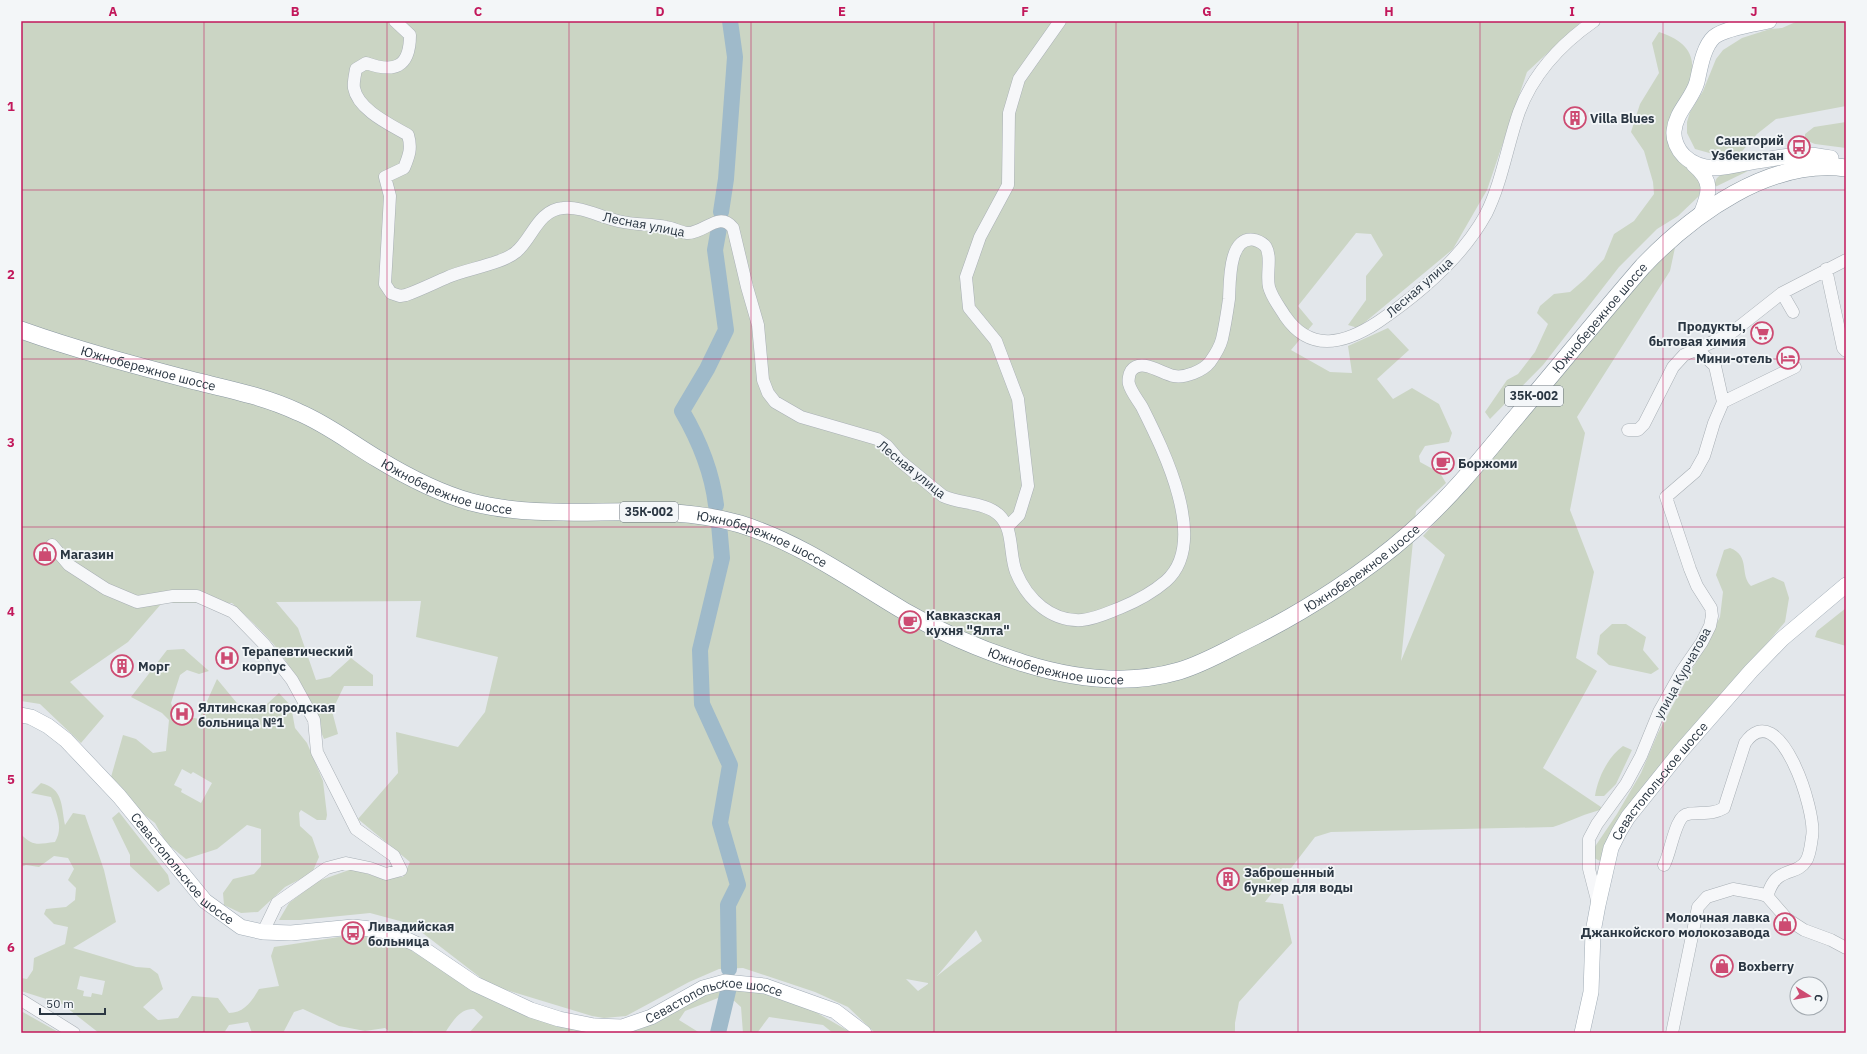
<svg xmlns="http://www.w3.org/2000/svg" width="1867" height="1054" viewBox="0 0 1867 1054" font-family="'IBM Plex Sans',sans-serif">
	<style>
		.green { fill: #cbd5c4; fill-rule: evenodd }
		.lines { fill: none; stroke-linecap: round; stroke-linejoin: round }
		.river { stroke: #9fbaca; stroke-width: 16 }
		.minor-casing { stroke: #a8afb5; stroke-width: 13 }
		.major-casing { stroke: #a2adb7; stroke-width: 16 }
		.highway-casing { stroke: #8a97a1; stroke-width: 18 }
		.minor { stroke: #f6f7f9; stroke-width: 12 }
		.major { stroke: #fff; stroke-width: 15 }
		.highway { stroke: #fff; stroke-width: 17 }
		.grid { fill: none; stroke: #c2185b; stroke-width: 1; stroke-opacity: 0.55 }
		.labels { text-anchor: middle; stroke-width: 3.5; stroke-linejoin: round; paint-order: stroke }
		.shield { fill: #f3f6f8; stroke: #677079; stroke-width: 1 }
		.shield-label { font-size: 12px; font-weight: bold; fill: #2b3743 }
		.poi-label { font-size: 13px; font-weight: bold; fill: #2b3743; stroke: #f3f6f8; text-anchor: start }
		.street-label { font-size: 13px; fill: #2b3743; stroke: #f3f6f8 }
		.neatline { fill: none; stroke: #c2185b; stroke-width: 1.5 }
		.grid-label { font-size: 13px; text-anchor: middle; font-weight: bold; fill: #c2185b }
	</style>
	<rect width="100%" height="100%" fill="#e3e7eb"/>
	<!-- green -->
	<path class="green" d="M21,21H1582L1527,72L1487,190L1453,249L1358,328L1348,325L1366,300V276L1383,255L1371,234L1356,233L1298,306L1313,324L1291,350L1330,372L1352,373L1348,346L1388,328L1409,350L1377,379L1393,399L1412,388L1439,404L1452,433L1449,442L1425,446L1419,456L1420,462L1440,473L1446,483L1416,511L1401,661L1445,555L1423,536L1460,494L1580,346L1676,243L1670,271L1577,417L1585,433L1570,510L1594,572L1576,658L1597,671L1543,768L1604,809C1586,813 1571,821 1553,827L1331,832L1315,837L1265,902L1283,904L1292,943L1239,1002L1235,1023V1033H875L848,1007L815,992L743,968L719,969L689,982L626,1016L604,1018L592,1016L490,985L411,924L370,913L300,920H279L289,903L318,881L352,869L374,876L403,877L410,862L358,819L398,773L396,732L458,747L485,712L498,657L416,637L421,601L276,602L298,628L316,680L330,677L351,658L373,675V686H344L332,711L338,734L324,739C311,709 298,677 279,651C265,633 248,618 232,603H162L128,642L70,682L104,716L81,743L40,704L21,701ZM976,930L982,941L937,976ZM906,979L928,983V984L918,991Z
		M1798,21H1846V106L1776,119L1757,134L1737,157L1713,154L1695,149L1687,133V122L1690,112L1703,91L1716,59L1723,50L1742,38L1770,29L1782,28Z
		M1659,32C1716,50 1686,91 1670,129L1700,175L1701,189L1699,196L1678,216L1657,229L1619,267L1543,365L1490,419L1485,412L1507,380L1518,374L1535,352L1548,324L1537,313L1540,306L1554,294L1570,292L1585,279L1604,259L1614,234L1634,221L1654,194L1653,182L1644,151L1631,132L1640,104L1659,73L1652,43Z
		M1846,122V148L1815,144L1805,140V134L1814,127Z
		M1746,170L1748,171L1715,187C1713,171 1734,172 1746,170Z
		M1730,548C1751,556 1739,574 1751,586L1773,577L1784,582L1789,598L1785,622L1671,756L1602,862L1594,858V848L1617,814L1641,773L1658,733L1720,617L1723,592L1716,575L1724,550Z
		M1846,608V646L1815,637L1817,631Z
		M1612,624H1626L1646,637L1643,650L1659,669L1651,674L1609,665L1597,654L1600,635Z
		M184,649L209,671L199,674L187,670L180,675L171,703L175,714L199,719L217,679L246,714H256L279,693L291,706L295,728L307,743L323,781L327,815L326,820H317L301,810L299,813L300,826L312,837L319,857L312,873L285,887L258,912L241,913L224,905L223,893L233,879L254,874L261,866V829L247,825L217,849L186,859L166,843L155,823L138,810L111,777L123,735L136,739L153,753L166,751L169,720L162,713L131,697L167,650ZM182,769L191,774L193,772L212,783L201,803L181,792L182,789L174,785Z
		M1623,746L1632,750L1616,784L1604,796H1595C1598,777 1608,757 1623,746Z
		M41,783C64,789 61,806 65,825L73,813L85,815L104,870L116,922L73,948L136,967L150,968L158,974L163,989L143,1007L158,1020L178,1018L192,996L218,998L229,1013C244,1013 252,1001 259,989L279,986L271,956L274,947L352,935L394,940L486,996L602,1033H469L483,1017L474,1009C460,1008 452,1022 445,1033L413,1031L412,1033H391L385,1028L365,1031L339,1026L303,1009L294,1012L283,1033H252L248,1022L229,1025L224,1033H99L62,1004L21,991V978L27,979L33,970L34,958L65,944L68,927L54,924L44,914L46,909L66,907L75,900L76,888L68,880L74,869L68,858L54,856L39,867L26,865L21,867V834C33,847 38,844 55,842C64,827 56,812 51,797L31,793ZM80,976L105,981L102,995L92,993L91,997L83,996L84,991L77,989Z
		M119,812L168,875L170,884L158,892L130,866V855L112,818Z
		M737,982L812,1010L852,1033H833L823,1025L769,1017L757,1033H743L741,1007L731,998H718L685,1011L679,1020L700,1033H605L641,1029L709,988Z
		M21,1011L60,1033H21Z"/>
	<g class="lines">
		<!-- river -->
		<path class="river" d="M721,212L726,179L735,57L730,21
			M716,505C712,472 699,440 682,411L707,369L726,330L715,250L719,228
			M719,524L722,558L700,650L702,704L730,765L720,823L738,885L728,905L729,969
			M718,1033L729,987"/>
		<!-- minor casing -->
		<g class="minor-casing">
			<path id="minor" d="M395,21L410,35C410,68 394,73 366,63L356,69C355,75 353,83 354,88C358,110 391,125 408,135C412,148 409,156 404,168L385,177L390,196L385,284L391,293L400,296L406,295C420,290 434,283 448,277C466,269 502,264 516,252C532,239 538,210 563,208C581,206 600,217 618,221C634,225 651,224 666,227C673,228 680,232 687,233C704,234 719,210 733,228L747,287L758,325L763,380L768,393L775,402L801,417L877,439L887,446L899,460L943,496C960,504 985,502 999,515C1014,529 1009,554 1016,572C1027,599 1051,622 1082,620C1095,619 1107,613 1120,608C1137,601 1152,593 1166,581C1210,542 1163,449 1142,407C1138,400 1131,392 1129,384C1128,381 1129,374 1131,371C1141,357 1162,374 1174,376C1185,378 1203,371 1210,362C1215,355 1220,347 1222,339C1225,326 1227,313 1229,299C1230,284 1228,234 1255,240C1258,241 1264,244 1266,247C1272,257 1266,275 1269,287C1272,298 1279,306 1285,316C1311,354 1346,343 1378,322C1419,294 1462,258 1486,214C1502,182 1507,146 1519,112C1533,74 1561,44 1594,21
				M1826,269L1843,348L1846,351
				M1782,293L1793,312
				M1697,349L1715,366L1723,402
				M1628,430H1638L1644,424L1673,367L1684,355L1730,334L1782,293L1846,260
				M1007,527L1019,515L1028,486L1018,399L996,341L969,308L966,277L980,237L1008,185L1009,113L1019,79L1060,21
				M52,545L69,565L106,589L137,602L173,596H197L233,612L264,644L292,680L314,720L317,752L356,829L394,856L401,870L386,874L370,868L346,863L327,868L277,903L263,932
				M1664,865C1671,853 1675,815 1688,814C1701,812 1712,815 1724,808L1745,743C1779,694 1817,812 1812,837C1811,844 1810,855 1806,861C1800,871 1789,870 1780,876C1773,880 1770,888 1767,896
				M1598,904L1589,869V839L1597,824L1626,784L1641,756L1659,712L1682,671L1702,642L1710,626L1712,616L1711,608L1697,586L1690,569L1666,497L1695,472L1704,456L1714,423L1723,402L1795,367
				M21,1000L74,1033
				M1672,1033L1698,907L1707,897L1733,889L1761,894L1767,896L1787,919L1804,930L1831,940L1846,948"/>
		</g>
		<!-- major casing -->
		<g class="major-casing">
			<g id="major">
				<path d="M1769,21C1755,24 1725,28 1714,37C1703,47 1700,69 1697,82C1692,100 1676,111 1674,131C1673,140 1678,150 1684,156C1702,173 1724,168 1746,163C1763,160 1781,157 1797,155C1808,154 1820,156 1831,158"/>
				<path d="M1694,165C1713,181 1710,192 1701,214"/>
				<path id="s1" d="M21,715L31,717L48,726L66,740L119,796L205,901L241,927L263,932L291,933L353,927L388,931L416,944L475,984L531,1010L559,1019L594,1026L622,1027L651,1017L703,988L725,982L765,986L835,1011L864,1033"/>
				<path id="s2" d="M1582,1033L1591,992L1593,932L1598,905L1611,848L1619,832L1628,817L1681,751L1751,671L1782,639L1846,585"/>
			</g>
		</g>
		<!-- highway casing -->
		<g class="highway-casing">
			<g id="highway">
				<path id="s3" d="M21,330C77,350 134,365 191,380C227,389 264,396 298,412C327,424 351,443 378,459C406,476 439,493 471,502C559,525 652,498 740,524C801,543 850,579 904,611C942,633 981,650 1023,663C1074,679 1127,686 1179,671C1206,663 1230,648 1255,636C1307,610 1367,571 1410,533C1448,500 1479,462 1511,423C1555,371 1598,318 1643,266C1693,214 1769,158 1846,168"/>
			</g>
		</g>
		<!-- minor -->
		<use href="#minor" class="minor"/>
		<!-- major -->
		<use href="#major" class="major"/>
		<!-- highway -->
		<use href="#highway" class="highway"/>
	</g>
	<!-- grid -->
	<path class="grid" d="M204,21V1033M387,21V1033M569,21V1033M751,21V1033M934,21V1033M1116,21V1033M1298,21V1033M1480,21V1033M1663,21V1033M21,190H1846M21,359H1846M21,527H1846M21,695H1846M21,864H1846"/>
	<!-- icons -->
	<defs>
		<g id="building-ring" transform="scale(1.15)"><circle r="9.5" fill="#f3f6f8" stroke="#cd4b72" stroke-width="1.5"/><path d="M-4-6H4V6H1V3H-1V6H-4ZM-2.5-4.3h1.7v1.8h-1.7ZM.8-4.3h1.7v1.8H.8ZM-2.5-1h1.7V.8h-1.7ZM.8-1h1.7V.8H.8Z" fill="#cd4b72"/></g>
		<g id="bus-ring" transform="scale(1.15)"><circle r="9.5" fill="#f3f6f8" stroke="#cd4b72" stroke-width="1.5"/><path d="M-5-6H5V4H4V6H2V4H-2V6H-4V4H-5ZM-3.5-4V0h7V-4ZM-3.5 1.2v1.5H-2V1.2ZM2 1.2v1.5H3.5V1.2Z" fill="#cd4b72"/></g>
		<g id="supermarket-ring" transform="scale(1.15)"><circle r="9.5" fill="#f3f6f8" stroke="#cd4b72" stroke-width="1.5"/><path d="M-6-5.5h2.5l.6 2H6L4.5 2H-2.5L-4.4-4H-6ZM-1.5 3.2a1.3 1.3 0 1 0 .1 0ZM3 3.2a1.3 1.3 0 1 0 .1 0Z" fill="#cd4b72"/></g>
		<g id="hotel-ring" transform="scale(1.15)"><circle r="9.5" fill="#f3f6f8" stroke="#cd4b72" stroke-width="1.5"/><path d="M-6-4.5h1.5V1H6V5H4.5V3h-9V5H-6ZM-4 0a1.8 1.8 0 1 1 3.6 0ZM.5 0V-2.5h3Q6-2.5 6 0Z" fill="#cd4b72"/></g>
		<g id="cafe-ring" transform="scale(1.15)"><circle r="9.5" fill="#f3f6f8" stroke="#cd4b72" stroke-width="1.5"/><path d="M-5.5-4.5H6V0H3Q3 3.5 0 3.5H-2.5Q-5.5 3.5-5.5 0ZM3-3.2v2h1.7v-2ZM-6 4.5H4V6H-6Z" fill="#cd4b72"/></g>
		<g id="shop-ring" transform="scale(1.15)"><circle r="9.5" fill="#f3f6f8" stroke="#cd4b72" stroke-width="1.5"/><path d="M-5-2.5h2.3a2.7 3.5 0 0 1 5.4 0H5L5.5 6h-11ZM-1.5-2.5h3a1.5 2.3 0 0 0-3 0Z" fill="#cd4b72"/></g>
		<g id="hospital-ring" transform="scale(1.15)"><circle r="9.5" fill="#f3f6f8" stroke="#cd4b72" stroke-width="1.5"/><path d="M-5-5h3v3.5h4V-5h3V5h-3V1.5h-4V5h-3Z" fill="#cd4b72"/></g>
	</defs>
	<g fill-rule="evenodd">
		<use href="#building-ring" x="1575" y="118"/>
		<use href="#bus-ring" x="1799" y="147"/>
		<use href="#supermarket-ring" x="1762" y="333"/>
		<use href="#hotel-ring" x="1788" y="358"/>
		<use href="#cafe-ring" x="1443" y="463"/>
		<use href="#shop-ring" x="45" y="554"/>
		<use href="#cafe-ring" x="910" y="622"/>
		<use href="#hospital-ring" x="227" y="658"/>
		<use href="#building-ring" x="122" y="666"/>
		<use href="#hospital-ring" x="182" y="714"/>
		<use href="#building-ring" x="1228" y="879"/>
		<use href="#shop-ring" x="1785" y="924"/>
		<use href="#bus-ring" x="353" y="933"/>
		<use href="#shop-ring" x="1722" y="966"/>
	</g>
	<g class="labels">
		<!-- shield labels -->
		<g class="shield">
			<rect x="1505" y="386" width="58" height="20" rx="3"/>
			<rect x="620" y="502" width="58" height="20" rx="3"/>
		</g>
		<g class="shield-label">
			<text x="1534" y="400">35К-002</text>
			<text x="649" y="516">35К-002</text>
		</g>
		<!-- poi labels -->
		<g class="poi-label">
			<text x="1590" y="123">Villa Blues</text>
			<text x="1784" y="145" text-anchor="end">Санаторий<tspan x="1784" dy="15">Узбекистан</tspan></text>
			<text x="1746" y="331" text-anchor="end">Продукты,<tspan x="1746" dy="15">бытовая химия</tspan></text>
			<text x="1772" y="363" text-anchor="end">Мини-отель</text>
			<text x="1458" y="468">Боржоми</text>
			<text x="60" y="559">Магазин</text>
			<text x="926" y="620">Кавказская<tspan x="926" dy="15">кухня "Ялта"</tspan></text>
			<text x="242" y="656">Терапевтический<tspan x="242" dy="15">корпус</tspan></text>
			<text x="138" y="671">Морг</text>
			<text x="198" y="712">Ялтинская городская<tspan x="198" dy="15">больница №1</tspan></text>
			<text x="1244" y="877">Заброшенный<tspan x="1244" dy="15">бункер для воды</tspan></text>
			<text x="1770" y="922" text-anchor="end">Молочная лавка<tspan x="1770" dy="15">Джанкойского молокозавода</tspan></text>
			<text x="368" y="931">Ливадийская<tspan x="368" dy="15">больница</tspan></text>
			<text x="1738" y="971">Boxberry</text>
		</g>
		<!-- street labels -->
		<g class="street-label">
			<text transform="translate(644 224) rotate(11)" y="5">Лесная улица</text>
			<text transform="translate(1419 287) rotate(-41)" y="5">Лесная улица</text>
			<text dy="5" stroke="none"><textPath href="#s3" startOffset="1788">Южнобережное шоссе</textPath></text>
			<text dy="5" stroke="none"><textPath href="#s3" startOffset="133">Южнобережное шоссе</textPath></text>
			<text transform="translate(912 469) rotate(39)" y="5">Лесная улица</text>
			<text dy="5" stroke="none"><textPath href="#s3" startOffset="457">Южнобережное шоссе</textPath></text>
			<text dy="5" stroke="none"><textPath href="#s3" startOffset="781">Южнобережное шоссе</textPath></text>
			<text dy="5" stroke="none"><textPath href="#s3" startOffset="1441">Южнобережное шоссе</textPath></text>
			<text dy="5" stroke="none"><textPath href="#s3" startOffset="1105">Южнобережное шоссе</textPath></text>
			<text transform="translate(1682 673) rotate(-61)" y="5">улица Курчатова</text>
			<text dy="5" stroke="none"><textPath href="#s2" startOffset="271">Севастопольское шоссе</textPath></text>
			<text dy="5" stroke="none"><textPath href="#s1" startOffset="226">Севастопольское шоссе</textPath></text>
			<text dy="5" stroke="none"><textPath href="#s1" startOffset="813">Севастопольское шоссе</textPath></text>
		</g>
	</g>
	<!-- border -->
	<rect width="1867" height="1054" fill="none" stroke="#f3f6f8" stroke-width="44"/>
	<!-- north arrow -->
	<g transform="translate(1809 996) rotate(101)"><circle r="19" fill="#f3f6f8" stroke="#a3aab0"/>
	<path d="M0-3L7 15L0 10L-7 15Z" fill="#cd4b72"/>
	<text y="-6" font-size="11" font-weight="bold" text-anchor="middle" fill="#2b3743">С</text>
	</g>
	<!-- scale -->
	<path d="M40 1008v6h65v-6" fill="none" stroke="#2b3743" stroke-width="2"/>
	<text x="46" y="1008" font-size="12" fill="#2b3743" stroke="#f3f6f8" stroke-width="3" paint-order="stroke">50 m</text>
	<rect x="22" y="22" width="1823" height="1010" class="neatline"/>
	<g class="grid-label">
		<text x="113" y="16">A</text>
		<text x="295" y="16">B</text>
		<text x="478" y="16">C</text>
		<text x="660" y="16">D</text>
		<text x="842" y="16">E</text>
		<text x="1025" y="16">F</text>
		<text x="1207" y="16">G</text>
		<text x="1389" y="16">H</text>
		<text x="1572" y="16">I</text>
		<text x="1754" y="16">J</text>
		<text x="11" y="111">1</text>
		<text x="11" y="279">2</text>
		<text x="11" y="447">3</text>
		<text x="11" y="616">4</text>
		<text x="11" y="784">5</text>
		<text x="11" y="952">6</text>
	</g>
</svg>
